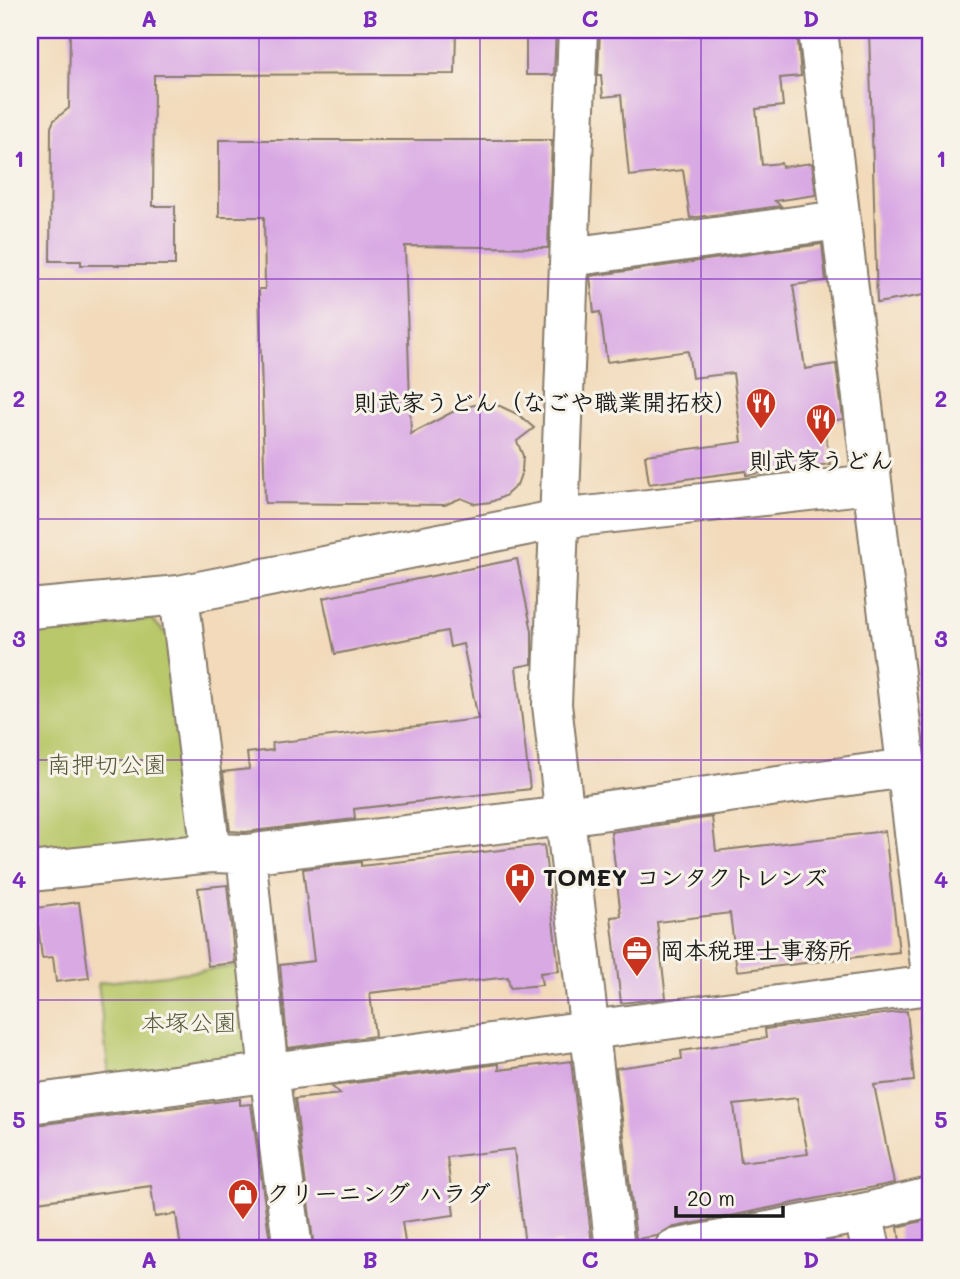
<svg xmlns="http://www.w3.org/2000/svg" width="960" height="1279" viewBox="0 0 960 1279" font-family="Mali,'Klee One',sans-serif">
	<style>
		.green { fill: #b9c86b; stroke: #6a7244; stroke-width: 2 }
		.building { fill: #d9a9e4; fill-rule: evenodd }
		.lines { fill: none; stroke-linecap: round; stroke-linejoin: round }
		.minor-casing { stroke: #877b6b; stroke-width: 42 }
		.tertiary-casing { stroke: #877b6b; stroke-width: 42 }
		.minor { stroke: #fff; stroke-width: 38 }
		.tertiary { stroke: #fff; stroke-width: 38 }
		.grid { fill: none; stroke: #7b2cbf; stroke-width: 2; stroke-opacity: 0.55 }
		.labels { text-anchor: middle; stroke-width: 6; stroke-linejoin: round; paint-order: stroke }
		.poi-label { font-size: 24px; font-weight: bold; fill: #1c1c1c; stroke: #f7f3e8; text-anchor: start }
		.park-label { font-size: 24px; fill: #535838; stroke: #f7f3e8 }
		.neatline { fill: none; stroke: #7b2cbf; stroke-width: 2.5 }
		.grid-label { font-size: 23px; text-anchor: middle; font-weight: bold; fill: #7b2cbf }
	</style>
	<rect width="100%" height="100%" fill="#f7f3e8"/>
	<filter id="ink" filterUnits="userSpaceOnUse"><feTurbulence type="fractalNoise" baseFrequency=".0143" numOctaves="2"/><feDisplacementMap in="SourceGraphic" scale="14" xChannelSelector="R" yChannelSelector="G"/><feConvolveMatrix kernelMatrix="1 2 1 2 8 2 1 2 1" color-interpolation-filters="sRGB"/></filter>
	<filter id="wash" filterUnits="userSpaceOnUse"><feTurbulence type="fractalNoise" baseFrequency=".00686" numOctaves="4" result="noise"/><feDisplacementMap in="SourceGraphic" scale="28" xChannelSelector="R" yChannelSelector="G"/><feGaussianBlur stdDeviation="1.57" result="paint"/><feColorMatrix in="noise" values="0 0 0 0 0 0 0 0 0 0 0 0 0 0 0 0 0 1.4 0 .05"/><feComposite in="paint" operator="in"/></filter>
	<g filter="url(#wash)">
		<rect width="100%" height="100%" fill="#f2daba"/>
		<!-- green -->
		<path class="green" d="M151,619L170,637L194,829L182,842L30,856V632Z
			M248,965L249,1067L110,1084L98,983Z"/>
		<g id="blocks">
			<!-- building -->
			<path class="building" d="M70,30H456L455,74L154,75L153,206H175V265H81V261H50L51,127L54,120L69,108Z
				M526,30H556L554,75H526Z
				M600,30H797L801,76L780,78L783,106L756,109L762,165L781,163L782,167L812,163L816,195L775,201L781,206L690,218L683,170L629,176L621,95L603,97L601,75H598Z
				M869,30H930V294L877,303Z
				M219,140H552L548,248L405,246L411,434L460,408L480,404L500,406L519,415L534,428L517,441L523,456L522,471L517,485L505,496L491,502L475,504L461,498L445,505L265,503L259,289H265L264,217H219Z
				M822,244L826,281L793,285L805,369L836,364L843,419L824,422L830,464L746,475V471L649,484L645,455L742,442L733,373L692,378L688,351L607,362L600,312L594,313L590,276Z
				M517,559L532,631V664L516,667L530,789L354,809L355,819L245,832L230,831L223,772L249,769L247,753L273,750L272,743L478,719L463,644L450,647L447,631L335,654L323,598Z
				M712,817L716,851L885,831L899,952L737,971L730,913L657,922L666,998L621,1003L611,917L621,916L611,832Z
				M544,845L559,971L540,973L542,985L510,988L508,977L370,993L375,1036L288,1048L280,965L314,961L303,869L361,862V866Z
				M227,885L235,963L208,966L198,888Z
				M79,902L89,978L56,982L53,957L42,958L36,908Z
				M907,1011L914,1081L874,1085L894,1183L670,1228L657,1236L636,1239L616,1068L682,1059L681,1051L766,1038L765,1029ZM797,1098L808,1154L741,1162L734,1105Z
				M571,1061L592,1244L562,1248L561,1242L525,1246L514,1149L447,1157L454,1215L402,1222L406,1249H314L295,1099L341,1094L331,1086L499,1064V1070Z
				M240,1099V1105L251,1104L271,1249H181L176,1214L155,1217L151,1186L30,1203V1139H37L36,1125Z
				M930,1219V1249H901L898,1227Z
				M833,1241L847,1249H790Z"/>
		</g>
	</g>
	<g filter="url(#ink)">
		<use href="#blocks" fill-opacity="0" stroke="#877b6b" stroke-width="2"/>
		<g class="lines">
			<!-- minor casing -->
			<g class="minor-casing">
				<path id="minor" d="M578,30L552,705L615,1249
					M818,30L930,966
					M570,257L839,220
					M179,595L211,853
					M30,609L179,595L560,519L871,484
					M246,854L269,1073L293,1249
					M30,872L211,853L246,854L565,816L906,768
					M30,1104L930,985
					M674,1249L863,1213L930,1197"/>
			</g>
			<!-- tertiary casing -->
			<g class="tertiary-casing">
				<path id="tertiary" d="M863,1213L871,1249"/>
			</g>
			<!-- minor -->
			<use href="#minor" class="minor"/>
			<!-- tertiary -->
			<use href="#tertiary" class="tertiary"/>
		</g>
	</g>
	<!-- grid -->
	<path class="grid" d="M259,30V1249M480,30V1249M701,30V1249M30,279H930M30,519H930M30,760H930M30,1000H930"/>
	<!-- icons -->
	<defs>
		<g id="restaurant-pin" transform="scale(1.575)"><path d="M0 17L-7.5 6A9.5 9.5 0 1 1 7.5 6Z" fill="#c8321e" stroke="#f7f3e8"/><path d="M-5-6h1v4h1v-4h1v4h1v-4h1v5L-1.5 .5V6h-2V.5L-5-1ZM5-6V6H3V1.5H1.5Q1.5-4 5-6Z" fill="#fff"/></g>
		<g id="hospital-pin" transform="scale(1.575)"><path d="M0 17L-7.5 6A9.5 9.5 0 1 1 7.5 6Z" fill="#c8321e" stroke="#f7f3e8"/><path d="M-5-5h3v3.5h4V-5h3V5h-3V1.5h-4V5h-3Z" fill="#fff"/></g>
		<g id="office-pin" transform="scale(1.575)"><path d="M0 17L-7.5 6A9.5 9.5 0 1 1 7.5 6Z" fill="#c8321e" stroke="#f7f3e8"/><path d="M-6-3h4V-5.5h4V-3h4V5H-6ZM-1-4.5V-3h2v-1.5ZM-6 0V1H6V0Z" fill="#fff"/></g>
		<g id="shop-pin" transform="scale(1.575)"><path d="M0 17L-7.5 6A9.5 9.5 0 1 1 7.5 6Z" fill="#c8321e" stroke="#f7f3e8"/><path d="M-5-2.5h2.3a2.7 3.5 0 0 1 5.4 0H5L5.5 6h-11ZM-1.5-2.5h3a1.5 2.3 0 0 0-3 0Z" fill="#fff"/></g>
	</defs>
	<g fill-rule="evenodd">
		<use href="#restaurant-pin" x="761" y="403"/>
		<use href="#restaurant-pin" x="821" y="419"/>
		<use href="#hospital-pin" x="520" y="878"/>
		<use href="#office-pin" x="637" y="951"/>
		<use href="#shop-pin" x="243" y="1194"/>
	</g>
	<g class="labels">
		<!-- poi labels -->
		<g class="poi-label">
			<text x="738" y="411" text-anchor="end">則武家うどん（なごや職業開拓校）</text>
			<text x="821" y="469" text-anchor="middle">則武家うどん</text>
			<text x="543" y="886">TOMEY コンタクトレンズ</text>
			<text x="660" y="959">岡本税理士事務所</text>
			<text x="266" y="1202">クリーニング ハラダ</text>
		</g>
		<!-- park labels -->
		<g class="park-label">
			<text x="107" y="773">南押切公園</text>
			<text x="189" y="1031">本塚公園</text>
		</g>
	</g>
	<!-- margin -->
	<rect width="960" height="1279" fill="none" stroke="#f7f3e8" stroke-width="77"/>
	<!-- scale -->
	<path d="M676 1206v10h107v-10" fill="none" stroke="#1c1c1c" stroke-width="3.5"/>
	<text x="687" y="1206" font-size="21" fill="#1c1c1c" stroke="#f7f3e8" stroke-width="5" paint-order="stroke">20 m</text>
	<rect x="38" y="38" width="884" height="1202" class="neatline"/>
	<g class="grid-label">
		<text x="149" y="27">A</text>
		<text x="370" y="27">B</text>
		<text x="590" y="27">C</text>
		<text x="811" y="27">D</text>
		<text x="19" y="167">1</text>
		<text x="941" y="167">1</text>
		<text x="19" y="407">2</text>
		<text x="941" y="407">2</text>
		<text x="19" y="647">3</text>
		<text x="941" y="647">3</text>
		<text x="19" y="888">4</text>
		<text x="941" y="888">4</text>
		<text x="19" y="1128">5</text>
		<text x="941" y="1128">5</text>
		<text x="149" y="1268">A</text>
		<text x="370" y="1268">B</text>
		<text x="590" y="1268">C</text>
		<text x="811" y="1268">D</text>
	</g>
</svg>
